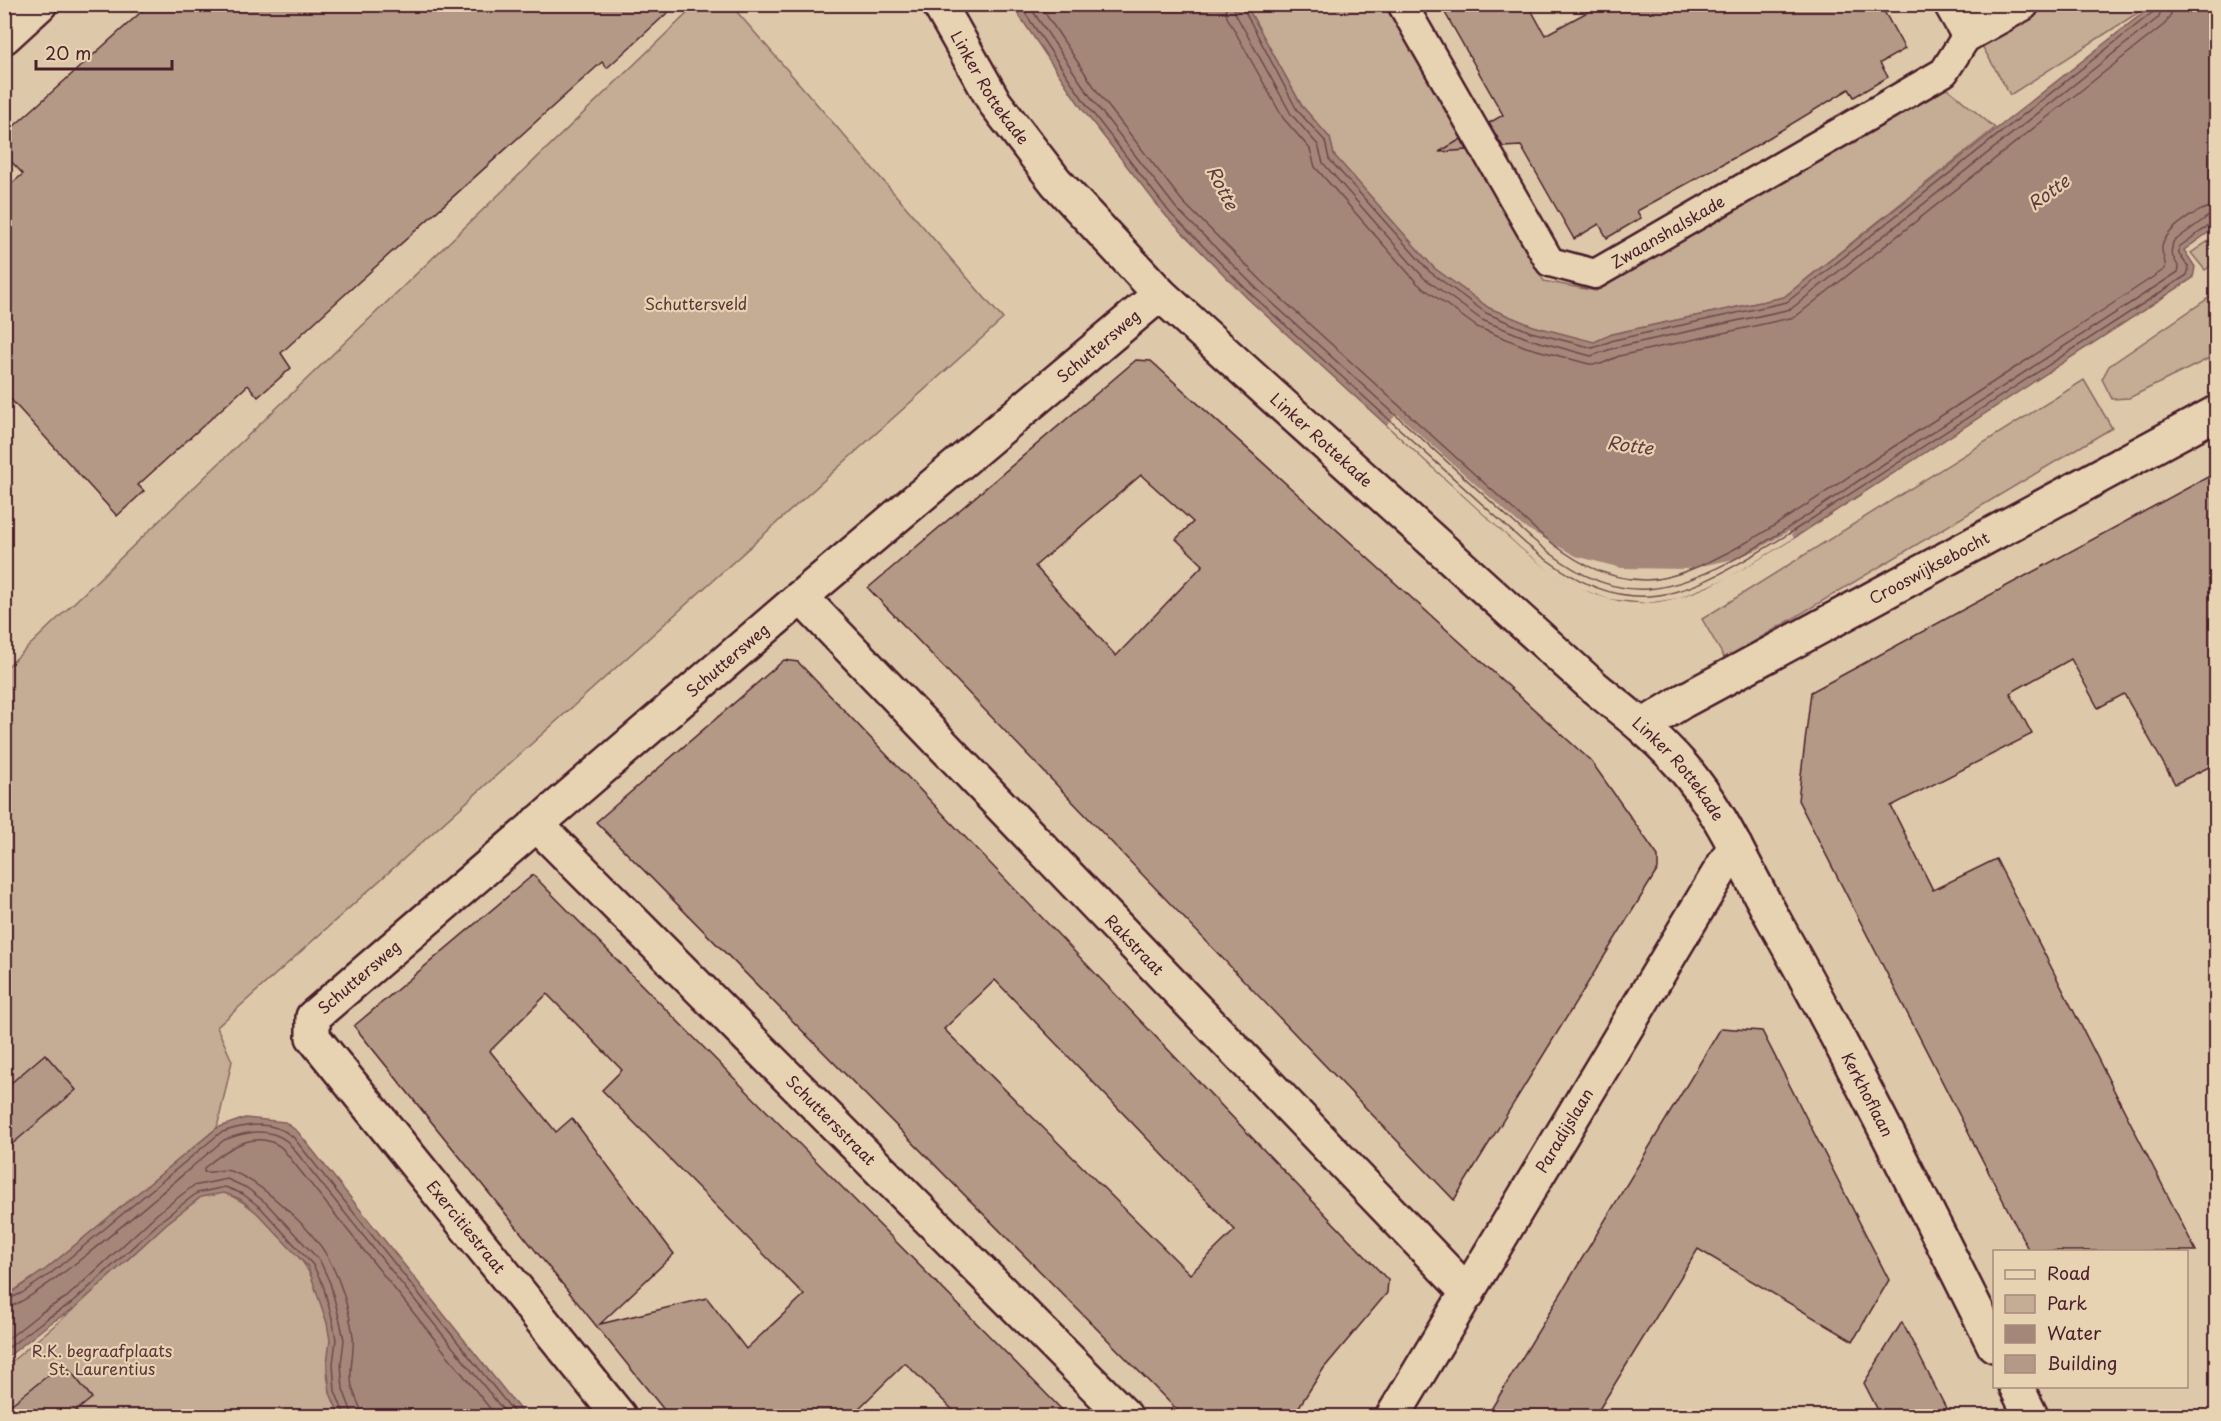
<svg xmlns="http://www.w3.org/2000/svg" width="2221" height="1421" viewBox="0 0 2221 1421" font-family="'Playpen Sans',sans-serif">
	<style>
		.green { fill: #c5ac95; stroke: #886660; stroke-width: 1.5 }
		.water { fill: #a5877a; stroke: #815d5a; stroke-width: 1.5 }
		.pier { fill: #dec8aa }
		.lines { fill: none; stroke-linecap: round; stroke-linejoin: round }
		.shore { stroke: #6e494b; stroke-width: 1.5 }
		.building { fill: #b49986; stroke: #4a1f2b; stroke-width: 1.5; fill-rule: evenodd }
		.pedestrian-casing { stroke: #4a1f2b; stroke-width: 33 }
		.minor-casing { stroke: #4a1f2b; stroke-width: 38 }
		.pedestrian { stroke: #e7d3b2; stroke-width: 28 }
		.minor { stroke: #e7d3b2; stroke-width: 33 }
		.labels { text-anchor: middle; stroke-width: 4.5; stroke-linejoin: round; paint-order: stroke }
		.street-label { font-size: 16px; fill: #4a1f2b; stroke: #e7d3b2 }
		.park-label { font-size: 16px; fill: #5c343b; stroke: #e7d3b2 }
		.water-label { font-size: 18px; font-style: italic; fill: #61393f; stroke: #e7d3b2 }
	</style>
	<rect width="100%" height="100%" fill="#dec8aa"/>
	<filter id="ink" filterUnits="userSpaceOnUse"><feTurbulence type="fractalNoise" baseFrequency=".0167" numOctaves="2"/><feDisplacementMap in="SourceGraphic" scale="12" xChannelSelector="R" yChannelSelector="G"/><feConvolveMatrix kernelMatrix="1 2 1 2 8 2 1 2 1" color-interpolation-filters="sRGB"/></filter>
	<g filter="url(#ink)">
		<!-- green -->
		<path class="green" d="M696,5H731L1003,319L217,1027L232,1061L217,1128L46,1269L5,1297V669Z
			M1246,5H1386L1544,281L1596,291L1947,88L1995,128L1784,297L1612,334L1594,343L1533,326L1489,308L1434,268L1334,155L1330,138L1302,106Z
			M2048,5H2150L2010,95L1981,44Z
			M2216,236V262L2205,270L2191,253Z
			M2216,293V355L2129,398L2112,399L2102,379L2109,366Z
			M2084,380L2112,428L1725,659L1702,619Z
			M223,1192C276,1214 329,1282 330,1340C331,1348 328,1355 327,1363C326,1383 332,1399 340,1416H5V1367L75,1308L167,1223L201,1197Z"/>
		<!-- water -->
		<path class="water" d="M1012,5H1246L1302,106L1330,138L1334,155L1434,268L1489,308L1533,326L1594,342L1612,334L1784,297L2153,5H2216V227L2184,250L2195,267L2193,278L1794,538C1686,603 1632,638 1522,549L1247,298L1166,216L1083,110Z
			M245,1118L285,1122L298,1132L525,1416H340L330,1393L327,1364L330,1340L327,1323L308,1267L257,1213L240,1199L224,1193L201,1197L167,1223L75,1308L49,1324L5,1359V1297L46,1269L217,1128Z"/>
		<!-- pier -->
		<path class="pier" d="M1397,414L1522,526L1576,556L1621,568L1686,569L1735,559L1759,549L1789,531L1794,538L1727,578L1678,598L1647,603L1609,599L1576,587L1552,573L1522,549L1387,425Z"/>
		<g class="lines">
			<!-- shore -->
			<path class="shore" d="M1019,4L1088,107L1170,213L1251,294L1526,544C1633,631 1685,597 1790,533L2187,275L2189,268L2179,254V247L2211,224L2216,223
				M1028,4L1094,102L1176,208L1257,289L1531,538C1565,566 1602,592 1648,589C1719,584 1822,504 1882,465C1981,401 2080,336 2178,272L2179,268L2171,253L2173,242L2207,217L2216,215
				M1039,4L1101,97L1183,202L1263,282L1537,531C1569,558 1602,580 1646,580C1710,579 1828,489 1884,453C1978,392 2072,331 2165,269C2167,262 2161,255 2162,247C2165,229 2200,207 2216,206
				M1225,4L1227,17L1283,118L1310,149L1315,167L1418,284L1477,327L1526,347L1589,364H1601L1619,356L1795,317L2165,24L2171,14L2173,4
				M1234,4L1235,13L1291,114L1318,145L1323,163L1424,278L1482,320L1529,339L1591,356L1617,347L1791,309L2158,18L2164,4
				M1241,4L1297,110L1325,141L1329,159L1430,272L1486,313L1531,332L1593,348L1614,340L1787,302L2153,12L2156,4
				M4,1301L22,1293L50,1274L220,1133C244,1124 272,1119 293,1137L517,1416
				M4,1308C34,1307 190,1167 224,1140C245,1132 269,1126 288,1142L508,1416
				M4,1342L42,1312L67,1297L158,1213L193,1186L227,1179L247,1188L266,1203L320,1261L330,1283L340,1321L344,1340L341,1364L343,1389L353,1416
				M4,1351L46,1319L72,1303L163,1219L197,1193L225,1187L243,1194L261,1208L313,1265L323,1285L333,1322L336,1340L333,1364L335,1391L345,1416
				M362,1416C361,1405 354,1397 352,1386C348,1369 355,1353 353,1336C349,1310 341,1281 328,1258C314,1231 260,1180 230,1171C221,1168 212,1174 204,1172V1168C224,1151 255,1127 282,1148L496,1416"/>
		</g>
		<!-- building -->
		<path class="building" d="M150,4H677L607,68L602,62L330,308L281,353L291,368L258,397L248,385L138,485L144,491L117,516L4,392V190L23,174L4,154V135Z
			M1440,4H1528L1545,35L1602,4H1880L1905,49L1880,63L1888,77L1854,97L1849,89L1752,148L1637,211L1641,218L1607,238L1599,224L1574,239L1521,146L1503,147L1489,123L1503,115Z
			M1461,139L1467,150L1439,152Z
			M1136,360L1151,361L1591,761L1658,856V869L1454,1200L868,588ZM1141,475L1193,522L1176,539L1203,565L1116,656L1035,566Z
			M2217,472V763L2175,784L2124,694L2098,708L2071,659L2010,693L2032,734L1891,806L1933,890L1996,859L2196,1251H2029L1798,800L1811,692Z
			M784,660L798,662L1388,1280L1387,1293L1324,1368L1293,1416H1183L596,822ZM995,980L1235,1230L1190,1274L944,1029Z
			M533,875L1018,1365L1068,1416H959L905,1363L851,1416H669L354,1026ZM547,994L622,1070L602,1090L804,1295L746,1349L707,1298L600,1324L674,1254L572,1118L556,1132L490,1051Z
			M1721,1028L1762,1031L1889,1280L1853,1341L1698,1249L1595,1416H1487Z
			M45,1054L76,1090L4,1151V1089Z
			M1902,1322L1950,1416H1881L1864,1383Z
			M64,1363L92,1398L70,1416H4V1410Z"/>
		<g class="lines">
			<!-- pedestrian casing -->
			<g class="pedestrian-casing">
				<g id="pedestrian">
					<path id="s1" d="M1402,4L1550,262L1595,274L1944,72L1968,34"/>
				</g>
			</g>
			<!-- minor casing -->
			<g class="minor-casing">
				<g id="minor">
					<path id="s2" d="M939,4L995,103L1056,182L1160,294L1594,687C1625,712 1656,736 1682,766C1722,812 1745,869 1775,922C1852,1060 1923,1203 1994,1345"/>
					<path d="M1951,4L1968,34L2022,4"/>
					<path d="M4,37L40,4"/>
					<path id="s3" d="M801,597L1468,1293"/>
					<path id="s4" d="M1643,726L1683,701L2216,413"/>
					<path id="s5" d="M536,824L1125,1416"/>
					<path d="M2016,1386L2031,1416"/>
					<path id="s6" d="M619,1416L313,1037V1017L801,597L1160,294"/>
					<path id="s7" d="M1393,1416L1735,846"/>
				</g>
			</g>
			<!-- pedestrian -->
			<use href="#pedestrian" class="pedestrian"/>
			<!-- minor -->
			<use href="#minor" class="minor"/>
		</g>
	</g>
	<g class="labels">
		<!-- street labels -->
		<g class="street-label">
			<text dy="6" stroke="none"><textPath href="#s2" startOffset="98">Linker Rottekade</textPath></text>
			<text dy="6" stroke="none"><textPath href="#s1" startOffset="428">Zwaanshalskade</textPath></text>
			<text dy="6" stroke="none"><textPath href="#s6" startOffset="1540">Schuttersweg</textPath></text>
			<text dy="6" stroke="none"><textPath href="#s2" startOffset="584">Linker Rottekade</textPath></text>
			<text dy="6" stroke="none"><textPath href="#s4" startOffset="327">Crooswijksebocht</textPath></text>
			<text dy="6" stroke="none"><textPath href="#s6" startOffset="1054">Schuttersweg</textPath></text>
			<text dy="6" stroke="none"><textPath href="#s2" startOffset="1070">Linker Rottekade</textPath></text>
			<text dy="6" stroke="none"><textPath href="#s3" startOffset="482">Rakstraat</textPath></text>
			<text dy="6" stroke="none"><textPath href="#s6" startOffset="568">Schuttersweg</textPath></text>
			<text dy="6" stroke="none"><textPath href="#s2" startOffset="1448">Kerkhoflaan</textPath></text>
			<text dy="6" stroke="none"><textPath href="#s5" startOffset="418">Schuttersstraat</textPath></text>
			<text dy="6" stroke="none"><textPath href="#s7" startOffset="333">Paradijslaan</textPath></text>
			<text transform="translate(466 1227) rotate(51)" y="6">Exercitiestraat</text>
		</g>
		<!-- park labels -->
		<g class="park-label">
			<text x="696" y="310">Schuttersveld</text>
			<text x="102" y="1357">R.K. begraafplaats<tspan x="102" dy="18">St. Laurentius</tspan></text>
		</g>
		<!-- water labels -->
		<g class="water-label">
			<text transform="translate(1222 188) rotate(63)" y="6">Rotte</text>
			<text transform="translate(2049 193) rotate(-36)" y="6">Rotte</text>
			<text transform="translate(1630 446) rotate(8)" y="6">Rotte</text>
		</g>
	</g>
	<!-- margin -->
	<rect width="2221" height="1421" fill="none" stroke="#e7d3b2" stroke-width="24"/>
	<rect x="12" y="12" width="2197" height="1397" fill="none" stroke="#4a1f2b" stroke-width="2" filter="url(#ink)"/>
	<!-- legend -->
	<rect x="1993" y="1250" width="195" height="138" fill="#e7d3b2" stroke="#a88b7c" stroke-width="1.5"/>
	<rect x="2005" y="1270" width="30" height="9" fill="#e7d3b2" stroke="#a88b7c" stroke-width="1.5"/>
	<text x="2047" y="1280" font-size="18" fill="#4a1f2b">Road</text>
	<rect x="2005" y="1295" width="30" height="18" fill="#c5ac95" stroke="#a88b7c" stroke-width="1.5"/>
	<text x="2047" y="1310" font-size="18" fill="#4a1f2b">Park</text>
	<rect x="2005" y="1325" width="30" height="18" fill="#a5877a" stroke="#a88b7c" stroke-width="1.5"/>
	<text x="2047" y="1340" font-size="18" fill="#4a1f2b">Water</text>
	<rect x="2005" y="1355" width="30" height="18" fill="#b49986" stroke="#a88b7c" stroke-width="1.5"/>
	<text x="2047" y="1370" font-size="18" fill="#4a1f2b">Building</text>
	<!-- scale -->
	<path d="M36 60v9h136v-9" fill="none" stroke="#4a1f2b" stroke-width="3"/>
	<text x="45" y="60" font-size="18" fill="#4a1f2b" stroke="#e7d3b2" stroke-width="4.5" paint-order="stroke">20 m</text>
</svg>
